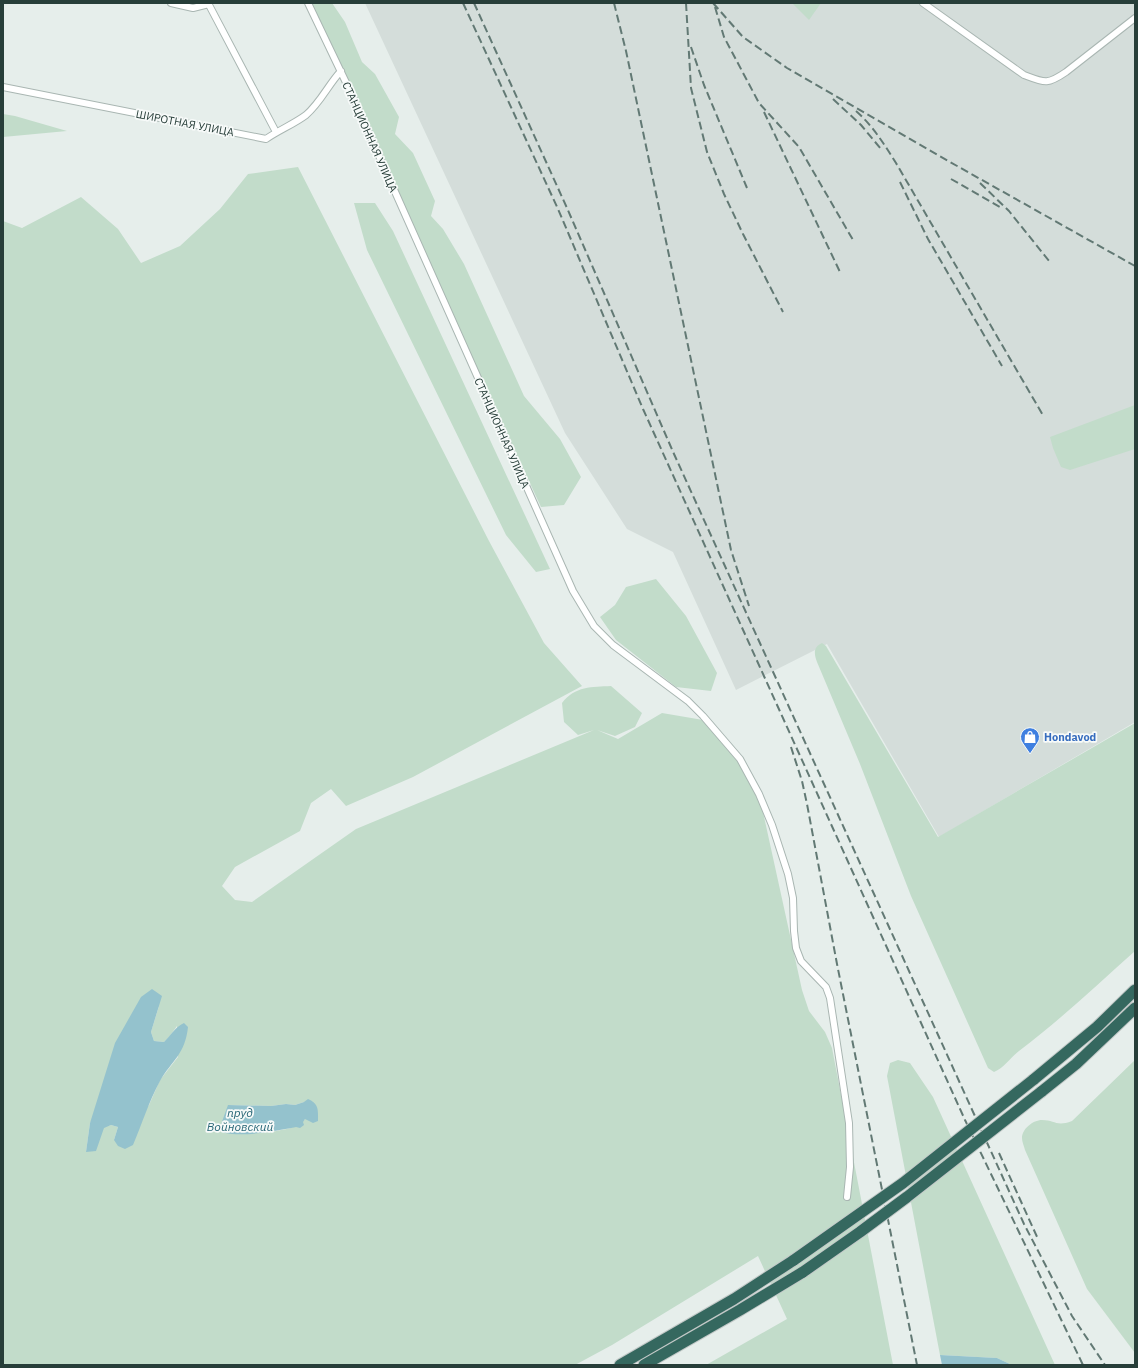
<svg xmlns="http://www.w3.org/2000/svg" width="1138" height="1368" viewBox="0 0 1138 1368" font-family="'IBM Plex Sans',sans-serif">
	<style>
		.built { fill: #d4ddda }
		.green { fill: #c2dcca; fill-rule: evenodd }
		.water { fill: #94c2cd }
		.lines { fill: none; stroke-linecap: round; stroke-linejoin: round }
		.street-casing { stroke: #a9b6b2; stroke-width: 8 }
		.highway-casing { stroke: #c3c9c8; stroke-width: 13 }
		.street { stroke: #fff; stroke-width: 6 }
		.highway { stroke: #35685f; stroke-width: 11 }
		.rail { stroke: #627974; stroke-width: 2; stroke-dasharray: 8 4; stroke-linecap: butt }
		.highway-bridge-casing { stroke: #c3c9c8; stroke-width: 13; stroke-linecap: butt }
		.highway-bridge { stroke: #35685f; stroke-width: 11 }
		.labels { text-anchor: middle; stroke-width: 3.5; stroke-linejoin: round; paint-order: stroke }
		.street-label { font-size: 11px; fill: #273e39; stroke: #f7faf9 }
		.shop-label { font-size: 11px; font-weight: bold; fill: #366cbe; stroke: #f7faf9; text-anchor: start }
		.water-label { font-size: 12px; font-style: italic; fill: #266575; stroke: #f7faf9 }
	</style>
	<rect width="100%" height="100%" fill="#e6eeeb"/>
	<!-- built -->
	<path class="built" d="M365,3H1135V722L939,837L827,644L736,690L673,552L627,529L565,433Z"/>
	<!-- green -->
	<path class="green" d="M308,3H332L345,22L362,62L375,74L399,117L395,134L413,153L435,201L431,216L443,229L464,264L524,396L560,439L581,477L564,505L541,507Z
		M792,3H821L809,20Z
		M3,114L15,116L67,131L3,137Z
		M298,167L489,541L544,643L582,686L413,777L346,806L331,789L311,803L300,831L235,867L222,886L235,900L252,902L356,829L594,730L578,735L564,722L562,703C575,686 592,687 611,686L642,713L635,727L615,736L597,730L618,739L662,713L709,721L737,754L761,803L802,990L809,1011L825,1032L832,1048L893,1365H706L787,1319L758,1256L612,1345L575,1365H3V221L22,228L81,197L118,229L141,263L180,246L220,209L248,174ZM159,1006L151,1032L154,1041L164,1042L169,1037L177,1026L178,1057L160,1080L149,1105L114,1140L118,1127L111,1125L104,1127L86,1152L90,1123ZM304,1102L305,1119C297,1129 284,1129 272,1132L228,1105L271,1106L286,1104L295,1105Z
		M354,203H375L393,231L550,569L536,572L506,535L367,250Z
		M1135,405V449L1070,470L1061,467L1053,448L1050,437Z
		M656,579L686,616L717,673L711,691L676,687L616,640L600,617L615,605L626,587Z
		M822,643L826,646L938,837L1135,723V951C1097,985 1060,1020 1019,1051C1010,1058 1004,1068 994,1072L988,1068L911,896L860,764L817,662C814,654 813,647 822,643Z
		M898,1060L910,1063L933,1097L1055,1365H1012L997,1358L940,1355L887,1076L890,1063Z
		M1135,1060V1353L1087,1289L1025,1150C1024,1146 1022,1142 1022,1138C1022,1129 1033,1120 1042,1120C1055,1120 1056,1127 1072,1121Z"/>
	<!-- water -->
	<path class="water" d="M152,989L162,996L151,1032L154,1041L164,1042C171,1035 175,1027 184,1023L188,1027C185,1055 172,1060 160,1081C149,1101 142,1124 133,1145L125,1149L118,1146L114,1140L118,1127L111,1125L104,1128L96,1151L86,1152L90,1123L115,1043L141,997Z
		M308,1099C319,1104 318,1109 318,1121L313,1123L305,1119L303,1122L304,1125L300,1128L296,1127C281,1130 230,1140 219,1130L228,1105L271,1106L286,1104L295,1105L304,1102Z
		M940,1355L997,1358L1012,1365H942Z"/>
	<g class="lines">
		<!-- street casing -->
		<g class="street-casing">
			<path id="street" d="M171,3L193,8L209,4
				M208,3L276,132
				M308,3L351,93L573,591L594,626L613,645L688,701L703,716L740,759L759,794L772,825L788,874L793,898L794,931L796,948L801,961L826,987L830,998L849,1123L850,1167L847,1197
				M923,3L1024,75C1045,83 1047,85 1066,72L1135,18
				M3,87L266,139C279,130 294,124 306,115C321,102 328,85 341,71"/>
		</g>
		<!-- highway casing -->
		<g class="highway-casing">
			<path id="highway" d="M1033,1080L1097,1027L1135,990
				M1041,1092L1076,1064L1135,1008
				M620,1365L734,1299L794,1260
				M644,1365L740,1310L803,1272"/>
		</g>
		<!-- street -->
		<use href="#street" class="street"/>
		<!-- highway -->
		<use href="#highway" class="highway"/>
		<!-- rail -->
		<path class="rail" d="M463,3L558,209L643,409L965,1120L1083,1365
			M474,3L567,208L674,454L1024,1224L1072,1316L1105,1365
			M614,3L626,51L731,550L749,606
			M686,3L691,88L707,152L724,194L743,234L783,312
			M713,3L743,37L787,68L950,162L1135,266
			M715,7L724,37L759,103L799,147L853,240
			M691,47L704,85L747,188
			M833,99L861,125L881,149
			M856,111C873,126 884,144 896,163L1044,417
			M764,112L840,272
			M951,179L1000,207
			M900,182L928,239L1002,366
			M980,183L1009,211L1049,261
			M791,747L802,781L807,804L837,964L917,1365
			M999,1153L1038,1239"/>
		<!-- highway-bridge casing -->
		<g class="highway-bridge-casing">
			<path id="highway-bridge" d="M794,1260L903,1183L1033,1080
				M803,1272L860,1232L907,1197L1041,1092"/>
		</g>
		<!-- highway-bridge -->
		<use href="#highway-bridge" class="highway-bridge"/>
	</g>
	<!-- icons -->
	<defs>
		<g id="shop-pin" transform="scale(1)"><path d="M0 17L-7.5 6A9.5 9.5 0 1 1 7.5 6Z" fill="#3f7fe0" stroke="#f7faf9"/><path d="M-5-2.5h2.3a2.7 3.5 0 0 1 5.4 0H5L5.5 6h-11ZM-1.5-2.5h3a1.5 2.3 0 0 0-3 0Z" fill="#fff"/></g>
	</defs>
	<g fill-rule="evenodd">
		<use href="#shop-pin" x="1030" y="737"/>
	</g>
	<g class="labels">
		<!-- street labels -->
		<g class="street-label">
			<text transform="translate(185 123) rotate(11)" y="4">ШИРОТНАЯ УЛИЦА</text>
			<text transform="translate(370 137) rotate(66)" y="4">СТАНЦИОННАЯ УЛИЦА</text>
			<text transform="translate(502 433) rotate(66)" y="4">СТАНЦИОННАЯ УЛИЦА</text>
		</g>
		<!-- shop labels -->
		<g class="shop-label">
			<text x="1044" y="741">Hondavod</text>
		</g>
		<!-- water labels -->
		<g class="water-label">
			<text x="240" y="1117">пруд<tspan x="240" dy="14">Войновский</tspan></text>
		</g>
	</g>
	<!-- border -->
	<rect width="1138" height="1368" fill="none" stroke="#273e39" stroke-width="8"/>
</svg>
